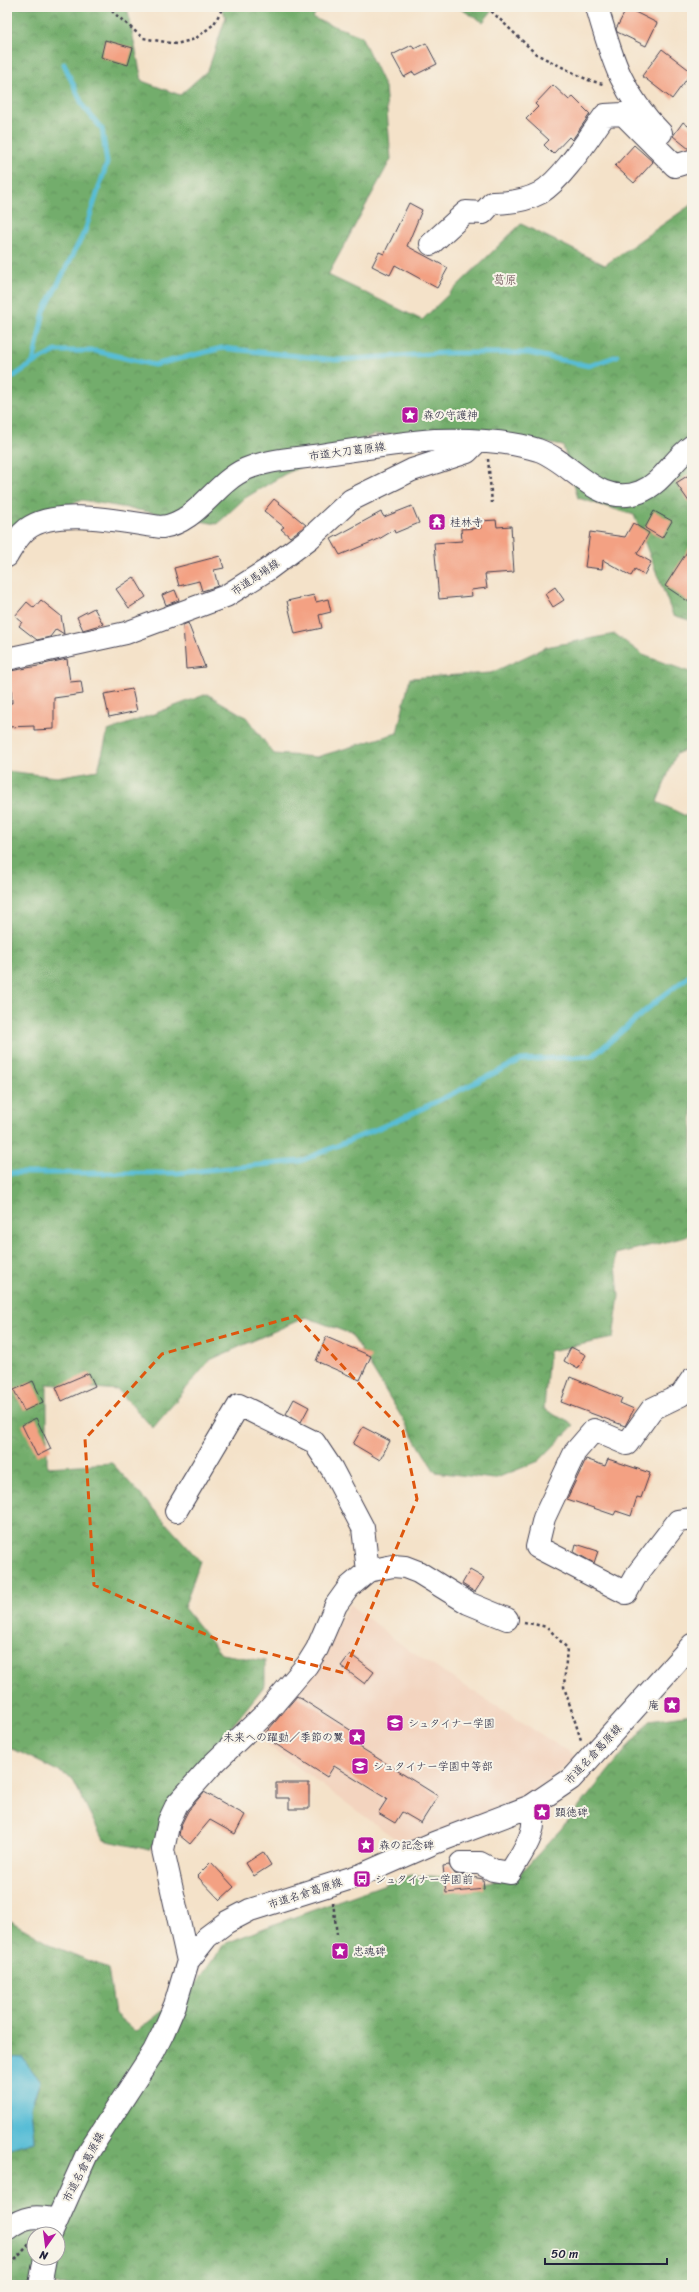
<svg xmlns="http://www.w3.org/2000/svg" width="699" height="2292" viewBox="0 0 699 2292" font-family="Sriracha,'Klee One',sans-serif">
	<style>
		.built { fill: #f3d4bf }
		.forest { fill: url(#forest-crowns); stroke: #4a6854; fill-rule: evenodd }
		.water { fill: #58bdd6; stroke: #3d7088 }
		.lines { fill: none; stroke-linecap: round; stroke-linejoin: round }
		.stream { stroke: #58bdd6; stroke-width: 5 }
		.building { fill: #f3a183 }
		.minor-casing { stroke: #423f50; stroke-width: 24 }
		.path { stroke: #423f50; stroke-width: 2.5; stroke-dasharray: 3 3; stroke-linecap: butt }
		.minor { stroke: #fff; stroke-width: 22 }
		.marked { fill: none; stroke: #de560e; stroke-width: 3; stroke-dasharray: 8 5; stroke-linejoin: round }
		.labels { text-anchor: middle; stroke-width: 4; stroke-linejoin: round; paint-order: stroke }
		.poi-label { font-size: 11px; fill: #22223b; stroke: #f7f3e8; text-anchor: start }
		.street-label { font-size: 11px; fill: #22223b; stroke: #f7f3e8 }
		.neighbourhood-label { font-size: 12px; fill: #6b4e54; stroke: #f7f3e8 }
	</style>
	<defs>
		<pattern id="forest-crowns" width="20" height="18" patternUnits="userSpaceOnUse"><rect width="20" height="18" fill="#73ad6c"/><path d="M2 6a3 3 0 1 1 6 0M12 15a3 3 0 1 1 6 0" fill="none" stroke="#5e8c5a"/></pattern>
	</defs>
	<rect width="100%" height="100%" fill="#f7f3e8"/>
	<filter id="ink" filterUnits="userSpaceOnUse"><feTurbulence type="fractalNoise" baseFrequency=".025" numOctaves="2"/><feDisplacementMap in="SourceGraphic" scale="8" xChannelSelector="R" yChannelSelector="G"/><feConvolveMatrix kernelMatrix="1 2 1 2 8 2 1 2 1" color-interpolation-filters="sRGB"/></filter>
	<filter id="wash" filterUnits="userSpaceOnUse"><feTurbulence type="fractalNoise" baseFrequency=".012" numOctaves="4" result="noise"/><feDisplacementMap in="SourceGraphic" scale="16" xChannelSelector="R" yChannelSelector="G"/><feGaussianBlur stdDeviation="0.9" result="paint"/><feColorMatrix in="noise" values="0 0 0 0 0 0 0 0 0 0 0 0 0 0 0 0 0 1.4 0 .05"/><feComposite in="paint" operator="in"/></filter>
	<g filter="url(#wash)">
		<rect width="100%" height="100%" fill="#f4e2c9"/>
		<!-- built -->
		<path class="built" d="M349,1604L410,1651L575,1756L539,1790L452,1830L401,1843L255,1736L318,1662Z"/>
		<!-- forest -->
		<path class="forest" d="M7,7H127L142,81L180,95L208,70L226,17L220,7H318L313,18L361,36L385,87L391,159L328,275L422,320L521,224L605,265L692,204V621L673,615L634,515L578,498L563,446L466,429L373,435L285,474L245,498L217,524L82,500L7,533Z
			M457,7H495L483,22Z
			M615,634L643,655L692,673V747L676,754L657,802L692,819V1230L686,1237L615,1254L619,1296L613,1338L549,1351L544,1409L574,1425L539,1461L494,1479L435,1472L351,1334L306,1317L210,1360L153,1428L118,1390L47,1384V1467L112,1463L200,1561L184,1608L221,1654L265,1661V1685L201,1765L150,1850L103,1840L72,1778L7,1746V771L57,777L98,770L108,731L207,694L246,717L274,754L317,757L397,733L410,678L491,673L546,647Z
			M692,1714V2285H7V2149L34,2141L31,2107L40,2081L23,2059L7,2057V1919L57,1948L108,1968L115,2014L136,2032L195,1985L224,1944L267,1927L410,1875L449,1877L477,1884L518,1876L561,1829L650,1720ZM34,2234H58V2258H34Z"/>
		<!-- water -->
		<path class="water" d="M7,2057L23,2058L40,2081L31,2107L34,2141L7,2149Z"/>
		<g class="lines">
			<!-- stream -->
			<path class="stream" d="M33,363L44,311L85,231L107,163L102,129L83,106L64,64
				M7,381L33,363L56,351H96L154,365L222,348L337,360L445,353H529L589,366L617,356
				M7,1173H177L301,1161L405,1117L521,1060L593,1056L659,999L692,974"/>
		</g>
		<g id="blocks">
			<!-- building -->
			<path class="building" d="M627,8L657,23L646,46L617,32L616,29Z
				M105,40L133,48L128,65L101,57Z
				M426,43L437,64L415,75L413,72L404,77L392,55L412,45L414,49Z
				M662,49L692,72L672,99L642,76Z
				M553,85L569,100L573,97L590,114L572,140L569,137L553,154L544,145L549,140L526,119L538,107L535,104Z
				M683,122L692,129V149H689L673,136Z
				M634,145L653,162L634,183L615,166Z
				M409,203L422,210L407,246L448,268L437,288L395,265L390,275L372,266L379,252L384,254Z
				M692,473V506L676,483Z
				M274,499L306,525L290,537L281,529L284,527L264,511Z
				M412,506L419,523L395,533L394,530L379,539L340,555L331,539L381,512L384,517Z
				M654,511L672,521L662,538L645,528Z
				M496,520L497,527L511,526L514,572L485,574L487,588L471,590L472,596L439,599L434,543L462,541L461,529L481,528L480,521Z
				M633,523L649,533L637,554L651,562L644,575L635,569L631,576L603,560L602,569L585,567L590,532L625,537Z
				M692,544V604L665,586Z
				M220,556L224,568L214,570L218,586L202,591L199,581L179,586L174,568Z
				M134,577L146,597L129,608L116,589Z
				M555,587L564,600L553,607L545,594Z
				M175,590L179,600L166,605L162,595Z
				M314,595L316,602L328,599L331,612L319,615L322,628L295,634L287,601Z
				M41,600L61,616L64,634L56,629L50,637L37,640L19,626L22,622L15,616L27,602L34,608Z
				M94,608L103,624L83,630L77,617Z
				M188,623L205,667L186,669L183,625Z
				M67,659L70,682L81,681L83,694L54,698V729L34,730V726L7,727V703H12L10,671L44,665V664Z
				M132,689L137,711L109,717L104,694Z
				M326,1337L371,1356L360,1380L316,1361Z
				M571,1347L586,1355L578,1369L564,1361Z
				M89,1373L95,1386L62,1401L56,1387Z
				M570,1377L622,1398L620,1403L634,1409L625,1426L561,1402Z
				M33,1381L43,1402L24,1411L14,1390Z
				M294,1399L309,1407L301,1422L286,1414Z
				M36,1418L51,1449L37,1456L22,1425Z
				M363,1427L390,1441L380,1460L353,1444Z
				M586,1459L605,1466L608,1459L650,1473L641,1498L637,1497L631,1516L616,1511L614,1515L567,1499Z
				M576,1544L598,1551L594,1563L574,1552Z
				M470,1570L484,1578L475,1592L462,1584Z
				M350,1654L374,1672L365,1684L341,1666Z
				M297,1696L355,1733L350,1741L438,1796L421,1823L402,1812L395,1823L378,1813L387,1799L334,1766L327,1777L263,1736Z
				M276,1783H309V1809H289V1798H276Z
				M204,1792L245,1815L235,1834L210,1820L190,1844L179,1835L181,1825L188,1811Z
				M263,1852L271,1865L254,1876L246,1863Z
				M211,1862L234,1887L220,1900L197,1876Z
				M449,1865L455,1874L483,1879L484,1889L446,1893L443,1866Z"/>
		</g>
	</g>
	<g filter="url(#ink)">
		<use href="#blocks" fill-opacity="0" stroke="#423f50" stroke-width="1"/>
		<g class="lines">
			<!-- minor casing -->
			<g class="minor-casing">
				<path id="minor" d="M597,7C612,59 621,93 661,133
					M431,244L466,212L483,213L492,203C508,203 527,200 540,193C563,179 589,137 605,115L623,114L675,166L691,161
					M7,556C13,546 18,536 27,529C57,506 127,523 162,527C198,522 214,483 246,469C267,460 292,459 314,456C354,450 395,443 435,440C468,439 506,440 538,450C573,462 597,508 640,492C663,483 672,460 692,446
					M7,659L126,633L226,596L267,570L310,538L351,500L412,470L467,452L478,441
					M692,1379L681,1395L652,1409L627,1444L594,1430L575,1452L544,1518L537,1547L626,1593L635,1577L678,1521L692,1519
					M176,1511L239,1405L314,1442L332,1469L363,1528L368,1571
					M461,1863H480L493,1870L510,1873C522,1852 540,1831 531,1806
					M188,1961L163,1850L169,1821L177,1804L212,1765L266,1713L307,1665L317,1649L336,1605L349,1587L368,1571L393,1566L405,1567L418,1572L468,1603L507,1619
					M7,2229C24,2216 36,2215 56,2220
					M51,2234L87,2154L154,2051L163,2033L175,2005L188,1961L207,1937L227,1922L250,1910L361,1875L434,1843L531,1806L571,1779L692,1645
					M40,2285L45,2258"/>
			</g>
			<!-- path -->
			<path class="path" d="M107,7L143,38L176,44L195,39L214,24L223,7
				M487,7L536,54L588,80L603,84
				M488,459L492,503
				M524,1622L547,1627L567,1648L564,1687L581,1740
				M333,1902L337,1935
				M7,2269L33,2240"/>
			<!-- minor -->
			<use href="#minor" class="minor"/>
		</g>
	</g>
	<!-- marked area -->
	<path class="marked" d="M296,1316L403,1431L417,1499L344,1673L221,1641L94,1585L85,1439L162,1354Z"/>
	<!-- icons -->
	<defs>
		<g id="sight-square" transform="scale(0.9)"><rect x="-9" y="-9" width="18" height="18" rx="4" fill="#b5179e" stroke="#f7f3e8"/><path d="M0-6L1.8-2.2L6-1.7L2.9 1.2L3.7 5.4L0 3.3L-3.7 5.4L-2.9 1.2L-6-1.7L-1.8-2.2Z" fill="#fff"/></g>
		<g id="temple-square" transform="scale(0.9)"><rect x="-9" y="-9" width="18" height="18" rx="4" fill="#b5179e" stroke="#f7f3e8"/><path d="M0-6L5-2H3V0L6.5 2.5H4V6H1.5V3h-3V6H-4V2.5H-6.5L-3 0V-2H-5Z" fill="#fff"/></g>
		<g id="school-square" transform="scale(0.9)"><rect x="-9" y="-9" width="18" height="18" rx="4" fill="#b5179e" stroke="#f7f3e8"/><path d="M0-5L7-2L0 1L-7-2ZM-4 1L0 2.5L4 1V4Q0 6-4 4Z" fill="#fff"/></g>
		<g id="bus-square" transform="scale(0.9)"><rect x="-9" y="-9" width="18" height="18" rx="4" fill="#b5179e" stroke="#f7f3e8"/><path d="M-5-6H5V4H4V6H2V4H-2V6H-4V4H-5ZM-3.5-4V0h7V-4ZM-3.5 1.2v1.5H-2V1.2ZM2 1.2v1.5H3.5V1.2Z" fill="#fff"/></g>
	</defs>
	<g fill-rule="evenodd">
		<use href="#sight-square" x="410" y="415"/>
		<use href="#temple-square" x="437" y="522"/>
		<use href="#sight-square" x="672" y="1705"/>
		<use href="#school-square" x="395" y="1723"/>
		<use href="#sight-square" x="357" y="1737"/>
		<use href="#school-square" x="360" y="1766"/>
		<use href="#sight-square" x="542" y="1812"/>
		<use href="#sight-square" x="366" y="1845"/>
		<use href="#bus-square" x="362" y="1879"/>
		<use href="#sight-square" x="340" y="1951"/>
	</g>
	<g class="labels">
		<!-- poi labels -->
		<g class="poi-label">
			<text x="423" y="419">森の守護神</text>
			<text x="450" y="526">桂林寺</text>
			<text x="659" y="1709" text-anchor="end">庵</text>
			<text x="408" y="1727">シュタイナー学園</text>
			<text x="344" y="1741" text-anchor="end">未来への躍動／季節の翼</text>
			<text x="373" y="1770">シュタイナー学園中等部</text>
			<text x="555" y="1816">顕徳碑</text>
			<text x="379" y="1849">森の記念碑</text>
			<text x="375" y="1883">シュタイナー学園前</text>
			<text x="353" y="1955">忠魂碑</text>
		</g>
		<!-- street labels -->
		<g class="street-label">
			<text transform="translate(347 451) rotate(-8)" y="4">市道大刀葛原線</text>
			<text transform="translate(255 577) rotate(-34)" y="4">市道馬場線</text>
			<text transform="translate(593 1754) rotate(-47)" y="4">市道名倉葛原線</text>
			<text transform="translate(305 1893) rotate(-18)" y="4">市道名倉葛原線</text>
			<text transform="translate(83 2167) rotate(-63)" y="4">市道名倉葛原線</text>
		</g>
		<!-- neighbourhood labels -->
		<g class="neighbourhood-label">
			<text x="505" y="284">葛原</text>
		</g>
	</g>
	<!-- margin -->
	<rect width="699" height="2292" fill="none" stroke="#f7f3e8" stroke-width="24"/>
	<!-- north arrow -->
	<g transform="translate(46 2246) rotate(194)"><circle r="19" fill="#f7f3e8" stroke="#a29fa3"/>
	<path d="M0-3L7 15L0 10L-7 15Z" fill="#b5179e"/>
	<text y="-6" font-size="11" font-weight="bold" text-anchor="middle" fill="#22223b">N</text>
	</g>
	<!-- scale -->
	<path d="M545 2258v6h122v-6" fill="none" stroke="#22223b" stroke-width="2"/>
	<text x="551" y="2258" font-size="12" fill="#22223b" stroke="#f7f3e8" stroke-width="3" paint-order="stroke">50 m</text>
</svg>
